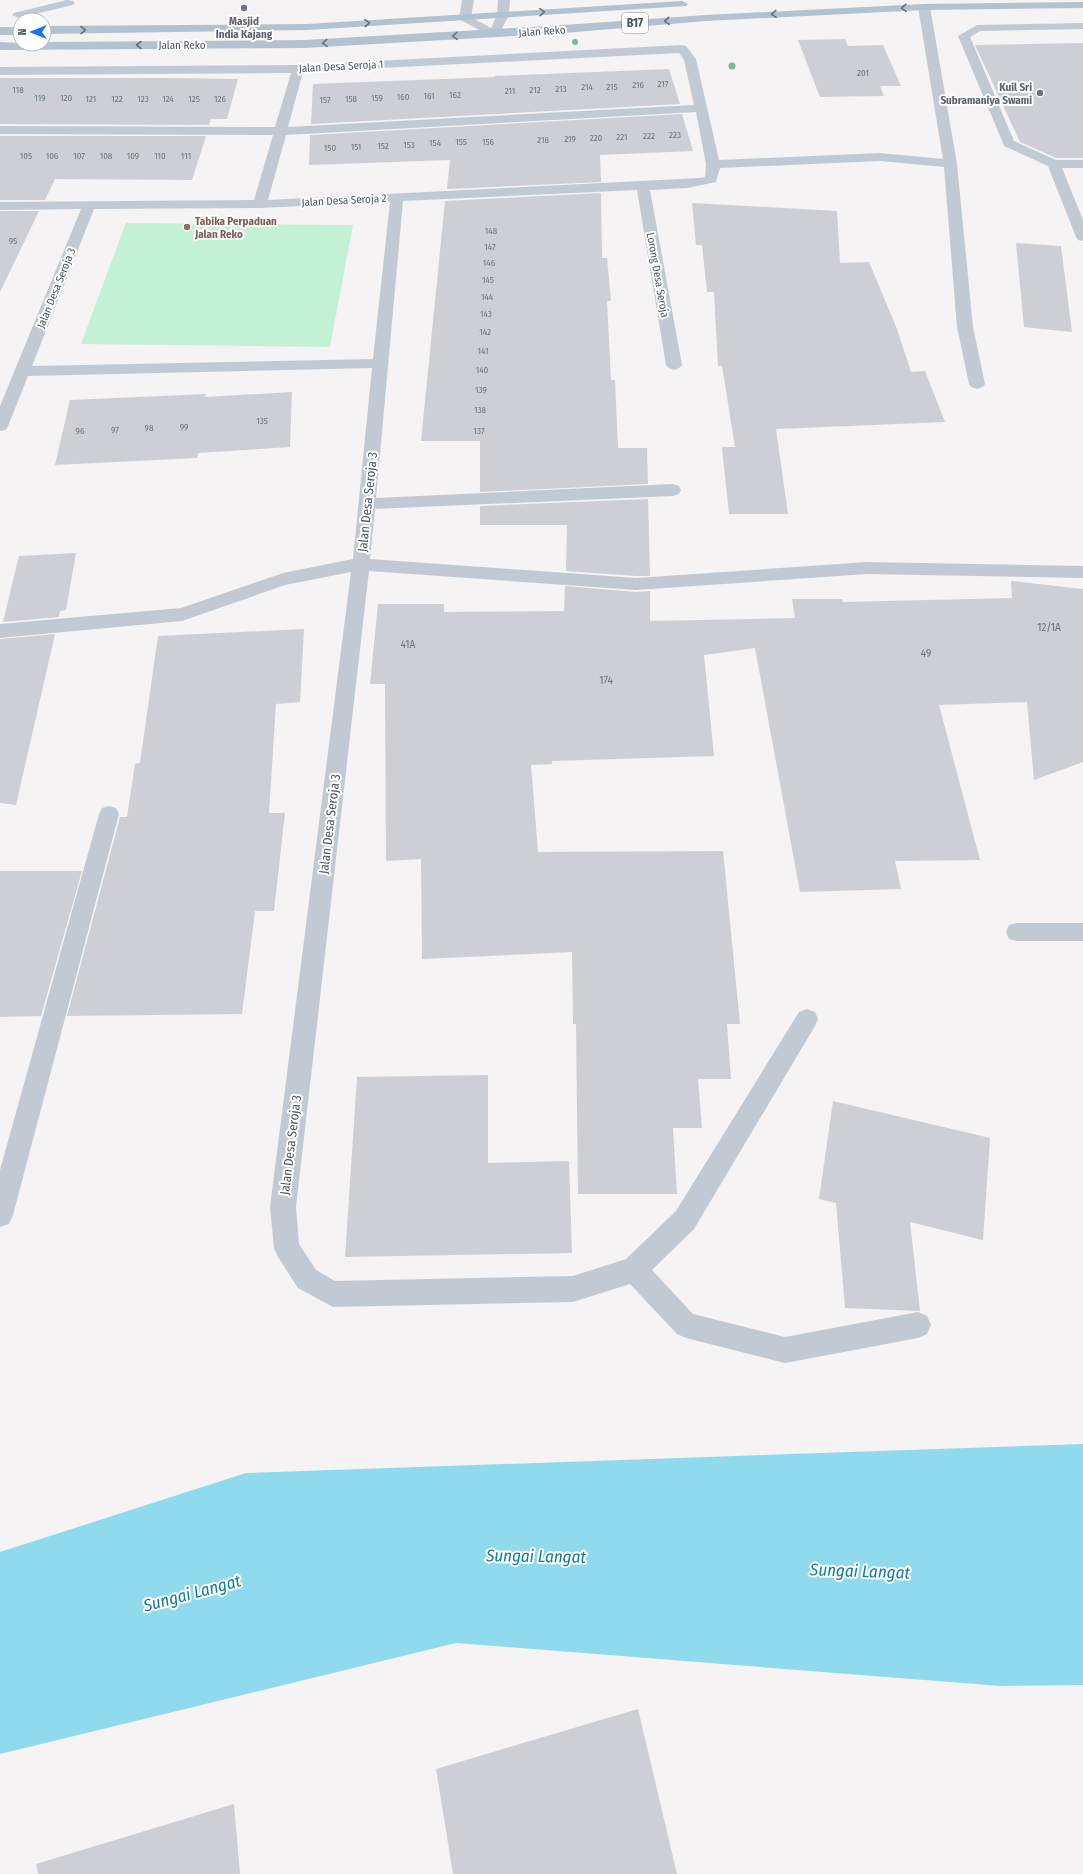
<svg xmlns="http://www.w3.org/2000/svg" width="1083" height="1874" viewBox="0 0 1083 1874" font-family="'Fira Sans Condensed',sans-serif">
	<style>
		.green { fill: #c3f1d5 }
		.water { fill: #90daee }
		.building { fill: #cdcfd5 }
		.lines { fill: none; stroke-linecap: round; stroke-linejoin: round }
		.minor { fill: #c1cad2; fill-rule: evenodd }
		.major { fill: #b3c2d1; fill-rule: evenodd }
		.tree { fill: #7bb799 }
		.oneway { stroke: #64717d }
		.worship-dot { fill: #6b7280; stroke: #fff; stroke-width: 1.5 }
		.education-dot { fill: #8d6e63; stroke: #fff; stroke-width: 1.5 }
		.labels { text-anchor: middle; stroke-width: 4; stroke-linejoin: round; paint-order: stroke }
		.far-number-label { font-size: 9px; fill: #6b747e }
		.far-worship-label { font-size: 11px; font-weight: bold; fill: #5b616d; stroke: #fff }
		.far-street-label { font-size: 11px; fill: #4a5661; stroke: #fff }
		.far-education-label { font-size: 11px; font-weight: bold; fill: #785e54; stroke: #fff; text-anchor: start }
		.number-label { font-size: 11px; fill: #6b747e }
		.shield { fill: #fff; stroke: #808990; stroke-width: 1 }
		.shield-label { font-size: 12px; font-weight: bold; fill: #4a5661 }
		.street-label { font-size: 13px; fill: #4a5661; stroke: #fff }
		.near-water-label { font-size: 17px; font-style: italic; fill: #0c7c9b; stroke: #fff }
	</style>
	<rect width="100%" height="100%" fill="#f5f3f3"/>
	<!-- green -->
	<path class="green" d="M126,223L353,225L330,347L81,344Z"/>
	<!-- water -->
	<path class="water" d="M1083,1444V1685L1001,1686L456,1643L0,1754V1552L246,1473Z"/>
	<!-- building -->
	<path class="building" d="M845,39L848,46L883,45L901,86H880L884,96L820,97L798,40Z
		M1083,43V158H1056L1020,142L975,45Z
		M669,69L680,104L311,124L313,84L495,77V76Z
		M0,78H166L238,79L227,119H211L209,125L0,124Z
		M682,114L693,151L600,155L601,182L447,189L450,160L309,165L310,135Z
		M0,136H206L192,180L55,179L45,200H0Z
		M601,193L602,258H607L611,301H607L611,380H615L618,448H647L648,484L480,492V441H421L445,201Z
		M692,203L837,211L840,263L869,262L897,329L911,372L925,371L945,422L776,429L788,514H729L722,447H735L722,366H718L714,292H707L702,245H696Z
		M0,211H39L0,292Z
		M1016,243L1061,246L1072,332L1024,327Z
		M292,392L290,447L198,453L197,458L55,465L70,400L206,394L205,397Z
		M648,499L650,576H636L566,571L567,525H480V506Z
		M76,553L66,610L60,611L59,617L3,622L19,556Z
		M1011,581L1083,589V762L1034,780L1027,702L939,705L980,860L895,861L901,889L800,892L755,648L704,655L714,756L552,761V764L531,765L538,852L723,851L740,1024H727L731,1079H698L702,1128H673L677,1194H578L576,1024H573L572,952L422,959L421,859L386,861L385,684H370L378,604H444V612L564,611L565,586L636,592L650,591V621L795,618L792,599H842L843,602L1012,598Z
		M304,629L300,702L276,704L269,813H285L274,911H255L242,1014L67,1016L120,817H127L135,764L140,763L158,636Z
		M55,634L16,805L0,803V639Z
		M0,871H82L41,1016L0,1017Z
		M488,1075V1163L569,1161L572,1253L345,1257L357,1077Z
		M833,1101L990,1138L983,1240L910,1222L920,1311L845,1308L836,1203L819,1199Z
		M638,1709L677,1874H453L436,1769Z
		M234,1804L240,1874H38L36,1864Z"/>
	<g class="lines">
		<!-- minor -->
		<path class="minor" d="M67,0L73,1L75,3L73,5L18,18L12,15L14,13Z
			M462,0H474L471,17L491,28L497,15L498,0H510L509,15L498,36H490L461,20L459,18Z
			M924,4L930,7L957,164L973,327L985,384L983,387L977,389L971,387L969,384L957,327L944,167L880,161L720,168L716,182L687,188L650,190L682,365L679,368L674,370L669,368L666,365L637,190L403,201L376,498L673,484L679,486L681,490L679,494L673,496L375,509L370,559L636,578L867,562L1083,566V578L867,574L636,590L369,571L296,1207L299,1244L316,1270L335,1281L573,1276L626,1259L676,1211L799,1012L807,1009L815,1012L818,1019L815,1026L694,1229L652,1270L693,1314L785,1337L918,1312L927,1316L931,1325L927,1334L918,1338L785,1363L686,1338L677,1334L630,1284L573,1302L333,1307L298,1288L278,1257L274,1248L270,1207L351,572L285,585L182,621L0,638V624L181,608L283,573L353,559L372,368L28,376L8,426L6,430L0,431V406L81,209L0,210V202L254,200L273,135L0,134V126L275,127L291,73L0,75V67L298,65L682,45L686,46L696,59L719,160L880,153L943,159L918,7ZM679,53L684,60L694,105L288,127L303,72ZM696,112L706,164L705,177L699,178L268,200L286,135ZM390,202L373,359L32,366L94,209L260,208Z
			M1083,23V29L980,31L970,37L1014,141L1056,160H1083V168H1062L1083,220V241L1078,240L1076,237L1048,166L1004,146L1003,143L958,36L977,25Z
			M109,806L116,808L119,814L13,1215L9,1224L0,1227V1170L99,814L102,808Z
			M1017,923H1083V941H1017L1009,939L1006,932L1009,925Z"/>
		<!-- major -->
		<path class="major" d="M682,1L688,4L686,6L307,30L44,34V26L307,24Z
			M1083,2V8L924,10L706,21L564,33L305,48L0,50V42L44,44V42L305,40L564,25L706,15L924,4Z
			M0,27H20V35H0Z"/>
	</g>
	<!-- trees -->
	<g class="tree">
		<circle cx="575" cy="42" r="3"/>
		<circle cx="732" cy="66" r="3.5"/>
	</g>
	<!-- one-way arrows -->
	<defs><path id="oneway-chevron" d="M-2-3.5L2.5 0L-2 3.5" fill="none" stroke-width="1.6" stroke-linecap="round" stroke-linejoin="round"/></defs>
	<g class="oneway">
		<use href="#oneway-chevron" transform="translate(904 8) rotate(177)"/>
		<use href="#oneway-chevron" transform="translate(542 12) rotate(-3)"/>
		<use href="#oneway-chevron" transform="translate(774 14) rotate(177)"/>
		<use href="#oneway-chevron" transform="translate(667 21) rotate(176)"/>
		<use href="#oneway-chevron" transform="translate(367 23) rotate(-3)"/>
		<use href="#oneway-chevron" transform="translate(83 30) rotate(-1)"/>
		<use href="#oneway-chevron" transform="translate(455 36) rotate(177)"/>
		<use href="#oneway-chevron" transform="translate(325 43) rotate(177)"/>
		<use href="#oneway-chevron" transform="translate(139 45) rotate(180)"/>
	</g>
	<!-- markers -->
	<g class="worship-dot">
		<circle cx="244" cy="8" r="4"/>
		<circle cx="1040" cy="93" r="4"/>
	</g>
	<circle class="education-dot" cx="187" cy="227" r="4"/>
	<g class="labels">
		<!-- far-number labels -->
		<g class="far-number-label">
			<text x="863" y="76">201</text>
			<text x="663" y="87">217</text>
			<text x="638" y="88">216</text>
			<text x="587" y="90">214</text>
			<text x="612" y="90">215</text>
			<text x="561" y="92">213</text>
			<text x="18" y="93">118</text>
			<text x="535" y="93">212</text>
			<text x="510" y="94">211</text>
			<text x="455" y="98">162</text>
			<text x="429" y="99">161</text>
			<text x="403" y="100">160</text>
			<text x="40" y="101">119</text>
			<text x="66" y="101">120</text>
			<text x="377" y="101">159</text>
			<text x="91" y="102">121</text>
			<text x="117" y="102">122</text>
			<text x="143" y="102">123</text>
			<text x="168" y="102">124</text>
			<text x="194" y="102">125</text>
			<text x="220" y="102">126</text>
			<text x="351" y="102">158</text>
			<text x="325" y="103">157</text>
			<text x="675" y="138">223</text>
			<text x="649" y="139">222</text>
			<text x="622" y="140">221</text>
			<text x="596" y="141">220</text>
			<text x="570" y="142">219</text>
			<text x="543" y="143">218</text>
			<text x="461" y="145">155</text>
			<text x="488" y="145">156</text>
			<text x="435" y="146">154</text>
			<text x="409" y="148">153</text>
			<text x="383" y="149">152</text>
			<text x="356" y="150">151</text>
			<text x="330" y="151">150</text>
			<text x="26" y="159">105</text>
			<text x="52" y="159">106</text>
			<text x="79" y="159">107</text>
			<text x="106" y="159">108</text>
			<text x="133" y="159">109</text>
			<text x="160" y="159">110</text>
			<text x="186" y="159">111</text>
			<text x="491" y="234">148</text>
			<text x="13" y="244">95</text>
			<text x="490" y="250">147</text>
			<text x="489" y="266">146</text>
			<text x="488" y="283">145</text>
			<text x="487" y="300">144</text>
			<text x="486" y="317">143</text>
			<text x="485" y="335">142</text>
			<text x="483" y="354">141</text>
			<text x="482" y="373">140</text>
			<text x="481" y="393">139</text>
			<text x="480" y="413">138</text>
			<text x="262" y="424">135</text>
			<text x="184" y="430">99</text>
			<text x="149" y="431">98</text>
			<text x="115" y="433">97</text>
			<text x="80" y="434">96</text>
			<text x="479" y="434">137</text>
		</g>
		<!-- far-worship labels -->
		<g class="far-worship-label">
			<text x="244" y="25">Masjid<tspan x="244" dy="13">India Kajang</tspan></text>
			<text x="1032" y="91" text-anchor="end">Kuil Sri<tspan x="1032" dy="13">Subramaniya Swami</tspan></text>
		</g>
		<!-- far-street labels -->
		<g class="far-street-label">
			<text transform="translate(542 31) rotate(-4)" y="4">Jalan Reko</text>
			<text x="182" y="49">Jalan Reko</text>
			<text transform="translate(341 66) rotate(-3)" y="4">Jalan Desa Seroja 1</text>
			<text transform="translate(344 200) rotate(-3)" y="4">Jalan Desa Seroja 2</text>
			<text transform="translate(658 275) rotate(80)" y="4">Lorong Desa Seroja</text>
			<text transform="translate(56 288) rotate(-68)" y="4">Jalan Desa Seroja 3</text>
		</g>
		<!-- far-education labels -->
		<g class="far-education-label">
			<text x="195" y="225">Tabika Perpaduan<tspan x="195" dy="13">Jalan Reko</tspan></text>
		</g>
		<!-- number labels -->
		<g class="number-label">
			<text x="1049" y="631">12/1A</text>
			<text x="408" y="648">41A</text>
			<text x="926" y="657">49</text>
			<text x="606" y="684">174</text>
		</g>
		<!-- shield labels -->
		<rect class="shield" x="622" y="13" width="26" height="20" rx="3"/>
		<g class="shield-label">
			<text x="635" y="27">B17</text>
		</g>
		<!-- street labels -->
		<g class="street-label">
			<text transform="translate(367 502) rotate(-84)" y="5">Jalan Desa Seroja 3</text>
			<text transform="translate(329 824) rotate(-83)" y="5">Jalan Desa Seroja 3</text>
			<text transform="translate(290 1145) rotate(-83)" y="5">Jalan Desa Seroja 3</text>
		</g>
		<!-- near-water labels -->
		<g class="near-water-label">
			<text transform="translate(536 1556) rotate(1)" y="6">Sungai Langat</text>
			<text transform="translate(860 1571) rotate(2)" y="6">Sungai Langat</text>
			<text transform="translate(192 1593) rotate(-15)" y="6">Sungai Langat</text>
		</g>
	</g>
	<!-- north arrow -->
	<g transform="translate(32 32) rotate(270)"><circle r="19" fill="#ffffff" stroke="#b7bbc0"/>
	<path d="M0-3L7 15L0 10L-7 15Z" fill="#1a73e8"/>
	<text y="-6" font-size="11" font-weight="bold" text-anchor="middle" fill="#4a5661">N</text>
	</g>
</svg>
